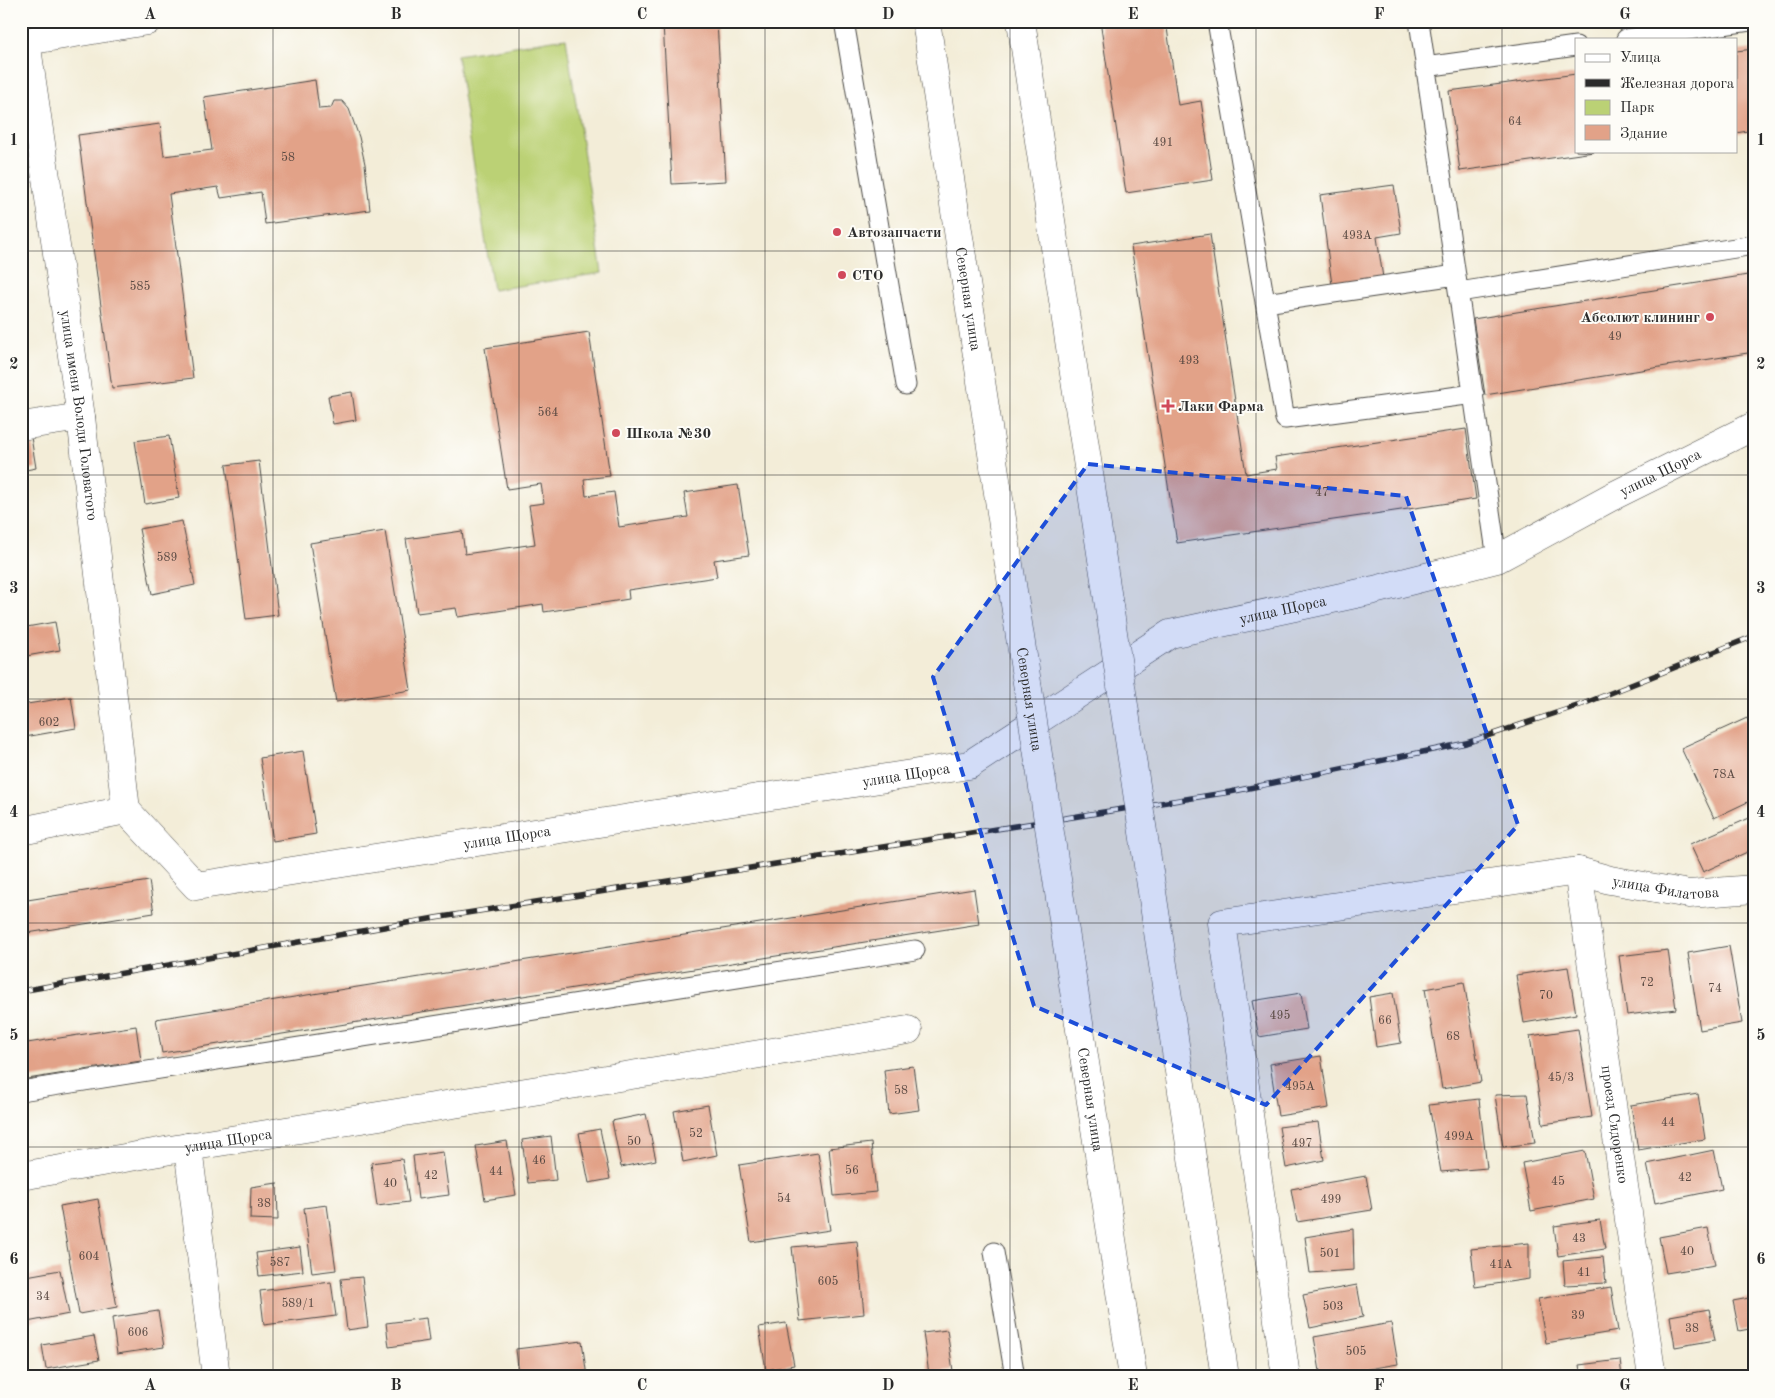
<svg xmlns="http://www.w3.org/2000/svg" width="1775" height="1398" viewBox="0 0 1775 1398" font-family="'Old Standard TT',serif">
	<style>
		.green { fill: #bbd175; stroke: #737e50 }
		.building { fill: #e2a288 }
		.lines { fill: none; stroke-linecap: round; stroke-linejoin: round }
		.service-casing { stroke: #494845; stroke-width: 21 }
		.minor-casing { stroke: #494845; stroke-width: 29 }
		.tertiary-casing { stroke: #494845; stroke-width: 29 }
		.service { stroke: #fff; stroke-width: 19 }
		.minor { stroke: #fff; stroke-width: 28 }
		.tertiary { stroke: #fff; stroke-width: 28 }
		.rail-casing { stroke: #2b2b2b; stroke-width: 5.5 }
		.rail { stroke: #fdfcf7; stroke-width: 4; stroke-dasharray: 11; stroke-linecap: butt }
		.primary-bridge-casing { stroke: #494845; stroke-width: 29; stroke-linecap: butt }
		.primary-bridge { stroke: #fff; stroke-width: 28 }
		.marked { fill: #1d4ed8; fill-opacity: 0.2; stroke: #1d4ed8; stroke-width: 4; stroke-dasharray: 10 6; stroke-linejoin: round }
		.grid { fill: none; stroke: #2b2b2b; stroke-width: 1; stroke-opacity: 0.55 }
		.poi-dot { fill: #d1495b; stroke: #fdfcf7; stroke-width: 2 }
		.labels { text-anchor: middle; stroke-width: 4; stroke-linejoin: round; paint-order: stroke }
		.number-label { font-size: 12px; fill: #594942 }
		.poi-label { font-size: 15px; font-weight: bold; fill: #2b2b2b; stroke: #fdfcf7; text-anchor: start }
		.street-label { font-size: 15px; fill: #2b2b2b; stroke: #fdfcf7 }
		.neatline { fill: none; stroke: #2b2b2b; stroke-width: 2 }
		.grid-label { font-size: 16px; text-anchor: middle; font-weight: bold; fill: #2b2b2b }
	</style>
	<rect width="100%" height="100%" fill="#fdfcf7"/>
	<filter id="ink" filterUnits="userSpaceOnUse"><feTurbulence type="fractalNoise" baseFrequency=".02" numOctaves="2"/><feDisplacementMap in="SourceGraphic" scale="10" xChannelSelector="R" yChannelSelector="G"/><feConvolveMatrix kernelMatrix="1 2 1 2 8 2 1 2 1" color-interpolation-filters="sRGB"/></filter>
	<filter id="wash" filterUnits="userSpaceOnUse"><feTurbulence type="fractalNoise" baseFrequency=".0096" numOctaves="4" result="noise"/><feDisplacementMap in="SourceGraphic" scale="20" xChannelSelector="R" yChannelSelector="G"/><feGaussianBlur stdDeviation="1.12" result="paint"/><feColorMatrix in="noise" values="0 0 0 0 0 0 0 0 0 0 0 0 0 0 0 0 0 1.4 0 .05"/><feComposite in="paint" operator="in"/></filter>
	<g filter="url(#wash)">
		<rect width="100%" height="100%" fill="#f3edd8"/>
		<!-- green -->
		<path class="green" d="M566,38L602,273L493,290L457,55Z"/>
		<g id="blocks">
			<!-- building -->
			<path class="building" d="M693,21H717L726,181L672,184L663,23Z
				M1100,21H1166L1178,105L1201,101L1213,180L1126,193Z
				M1754,49V130L1736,133V51Z
				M1576,74V151L1594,152L1460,171L1449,91Z
				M315,80L319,109L331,108L334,101H342L349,109L359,137L365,164L370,210L265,224L261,192L221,198L218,187L169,194L193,378L112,388L78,135L160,124L164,156L212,150L204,97Z
				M1394,185L1401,233L1377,237L1383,278L1332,285L1320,195Z
				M1210,234L1246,474L1277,469L1275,457L1466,429L1476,499L1177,543L1131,246Z
				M1754,274V352L1485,395L1473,319Z
				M589,332L610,476L584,479L586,496L614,492L619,527L688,517L684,493L738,485L749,555L714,560L717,577L628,590L629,599L544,612L543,604L458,617L456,608L417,613L406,539L462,531L465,554L535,544L529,505L544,503L541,484L507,489L485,348Z
				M352,392L356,420L333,424L328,396Z
				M169,436L179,498L145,504L135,441Z
				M31,437L36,468L21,471V439Z
				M259,461L278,615L246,619L226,465Z
				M182,521L195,585L152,594L139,529Z
				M385,531L411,690L336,702L310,543Z
				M55,622L60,650L21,657V628Z
				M71,697L76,728L25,737L21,705Z
				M1747,718L1754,732V799L1714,818L1681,748Z
				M303,751L316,834L273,841L260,758Z
				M1754,816V849L1703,872L1690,844Z
				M149,881L154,913L21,934V901Z
				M974,889L979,924L162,1053L156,1019Z
				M1729,946L1742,1023L1700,1030L1688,953Z
				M1668,950L1676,1009L1627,1015L1619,956Z
				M1568,967L1576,1014L1524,1023L1516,975Z
				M1464,982L1481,1082L1442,1089L1425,989Z
				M1301,993L1307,1029L1259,1037L1252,1001Z
				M1393,993L1401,1043L1376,1047L1369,997Z
				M136,1026L141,1061L21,1080V1044Z
				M1578,1029L1592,1117L1543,1124L1530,1036Z
				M1321,1056L1329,1108L1278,1116L1270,1064Z
				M913,1066L919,1110L889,1114L884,1070Z
				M1527,1094L1535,1143L1503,1147L1495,1095Z
				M1698,1094L1705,1139L1638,1150L1631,1105Z
				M1479,1099L1487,1168L1441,1172L1429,1105Z
				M708,1105L717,1155L683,1162L674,1111Z
				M646,1114L656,1160L621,1167L612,1121Z
				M1318,1122L1324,1160L1286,1168L1279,1127Z
				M600,1129L610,1179L589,1183L579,1133Z
				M551,1136L556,1180L528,1183L522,1140Z
				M507,1141L516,1195L485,1200L476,1146Z
				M871,1143L876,1192L834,1196L829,1148Z
				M1751,1145H1754V1179H1752Z
				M1714,1150L1722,1189L1655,1203L1647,1164Z
				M1585,1151L1594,1199L1531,1211L1522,1163Z
				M443,1152L449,1195L418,1199L413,1156Z
				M818,1153L830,1230L751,1242L739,1165Z
				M402,1159L409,1202L377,1206L371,1163Z
				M1366,1176L1372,1210L1297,1222L1291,1189Z
				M277,1183L278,1220L250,1219L251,1187Z
				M98,1199L117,1307L79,1314L60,1206Z
				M327,1205L336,1270L312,1273L304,1208Z
				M1600,1220L1605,1249L1558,1256L1554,1226Z
				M1708,1228L1715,1265L1666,1273L1659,1237Z
				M1353,1229L1354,1270L1310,1273L1305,1237Z
				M857,1241L864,1314L800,1321L792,1247Z
				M1529,1243V1279L1475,1287L1471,1249Z
				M300,1247L303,1271L259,1276L256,1253Z
				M1603,1257L1606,1283L1565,1285L1563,1261Z
				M60,1270L69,1314L22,1323L21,1277Z
				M362,1277L368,1327L347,1330L341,1279Z
				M331,1282L336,1316L264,1325L260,1291Z
				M1357,1285L1363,1317L1310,1328L1303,1295Z
				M1611,1287L1618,1331L1546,1343L1538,1299Z
				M1754,1297V1328L1739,1331L1733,1301Z
				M1709,1309L1715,1340L1675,1347L1670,1316Z
				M158,1311L164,1347L117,1354L112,1318Z
				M426,1318L429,1341L389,1347L386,1323Z
				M786,1323L794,1365L766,1370L759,1327Z
				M1391,1323L1398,1364L1321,1377L1314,1337Z
				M947,1330L953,1371L929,1374L923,1333Z
				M94,1336L99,1360L46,1369L42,1345Z
				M582,1341L587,1377H519L516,1349Z
				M1620,1360L1622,1377H1581L1579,1365Z
				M1537,1371L1538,1377H1507V1376Z"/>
		</g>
	</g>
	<g filter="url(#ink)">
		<use href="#blocks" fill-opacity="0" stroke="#494845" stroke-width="1"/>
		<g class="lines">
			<!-- service casing -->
			<g class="service-casing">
				<path id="service" d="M844,21L906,385
					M1217,21L1285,419L1474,394
					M1419,21L1497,559
					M1626,39L1750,21
					M1425,67L1576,46
					M1459,292L1754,245
					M1265,303L1456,275
					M21,1091L915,950
					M994,1252L1015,1377"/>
			</g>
			<!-- minor casing -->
			<g class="minor-casing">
				<g id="minor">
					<path id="s1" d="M26,41L81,417L126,810"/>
					<path d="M21,426L81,417"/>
					<path id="s2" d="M126,810L196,886L969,765L1170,634L1374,590L1497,559L1611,497L1754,426"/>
					<path d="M21,831L126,810"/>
					<path id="s3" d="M1578,871L1652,1377"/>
					<path d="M188,1147L216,1377"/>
					<path id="s4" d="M21,1176L188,1147L908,1030"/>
					<path id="s5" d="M1286,1377L1222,923L1578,871L1610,880L1689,894L1754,889"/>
				</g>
			</g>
			<!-- tertiary casing -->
			<g class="tertiary-casing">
				<path id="tertiary" d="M21,42L147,21"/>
			</g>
			<!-- service -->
			<use href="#service" class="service"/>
			<!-- minor -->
			<use href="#minor" class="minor"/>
			<!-- tertiary -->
			<use href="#tertiary" class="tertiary"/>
			<!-- rail casing -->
			<g class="rail-casing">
				<path id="rail" d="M21,991L435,918L1230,792L1466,743L1583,704L1754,636"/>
			</g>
			<!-- rail -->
			<use href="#rail" class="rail"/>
			<!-- primary-bridge casing -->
			<g class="primary-bridge-casing">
				<g id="primary-bridge">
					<path id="s6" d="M926,21L1133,1377"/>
					<path d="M1021,21L1225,1377"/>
				</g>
			</g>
			<!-- primary-bridge -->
			<use href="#primary-bridge" class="primary-bridge"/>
		</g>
	</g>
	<!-- marked area -->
	<path class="marked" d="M1088,464L1406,496L1518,825L1266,1105L1034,1006L933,677Z"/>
	<!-- grid -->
	<path class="grid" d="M273,21V1377M519,21V1377M765,21V1377M1010,21V1377M1256,21V1377M1502,21V1377M21,251H1754M21,475H1754M21,699H1754M21,923H1754M21,1147H1754"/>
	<!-- markers -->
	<g class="poi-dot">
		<circle cx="837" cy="232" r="5"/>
		<circle cx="842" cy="275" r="5"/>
		<circle cx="1710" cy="317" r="5"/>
		<path d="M1165.5 398.5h5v5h5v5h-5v5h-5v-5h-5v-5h5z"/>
		<circle cx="616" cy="433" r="5"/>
	</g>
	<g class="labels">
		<!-- number labels -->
		<g class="number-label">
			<text x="1515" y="125">64</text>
			<text x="1163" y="146">491</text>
			<text x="288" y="161">58</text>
			<text x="1357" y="239">493А</text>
			<text x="140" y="290">585</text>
			<text x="1615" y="340">49</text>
			<text x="1189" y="364">493</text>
			<text x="548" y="416">564</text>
			<text x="1322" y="496">47</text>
			<text x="167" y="561">589</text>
			<text x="49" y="726">602</text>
			<text x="1724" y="778">78А</text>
			<text x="1647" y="986">72</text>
			<text x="1715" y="992">74</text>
			<text x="1546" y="999">70</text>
			<text x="1280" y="1019">495</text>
			<text x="1385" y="1024">66</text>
			<text x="1453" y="1040">68</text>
			<text x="1561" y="1081">45/3</text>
			<text x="1300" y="1090">495А</text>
			<text x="901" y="1094">58</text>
			<text x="1668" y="1126">44</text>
			<text x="696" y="1137">52</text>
			<text x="1459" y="1140">499А</text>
			<text x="634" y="1145">50</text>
			<text x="1302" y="1147">497</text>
			<text x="539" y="1164">46</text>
			<text x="852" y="1174">56</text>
			<text x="496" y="1175">44</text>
			<text x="431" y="1179">42</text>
			<text x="1685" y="1181">42</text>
			<text x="1558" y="1185">45</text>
			<text x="390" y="1187">40</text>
			<text x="784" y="1202">54</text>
			<text x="1331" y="1203">499</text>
			<text x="264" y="1207">38</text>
			<text x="1579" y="1242">43</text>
			<text x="1687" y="1255">40</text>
			<text x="1330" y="1257">501</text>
			<text x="89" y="1260">604</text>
			<text x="280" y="1266">587</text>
			<text x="1501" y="1268">41А</text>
			<text x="1584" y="1276">41</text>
			<text x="828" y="1285">605</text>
			<text x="43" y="1300">34</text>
			<text x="298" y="1307">589/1</text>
			<text x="1333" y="1310">503</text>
			<text x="1578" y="1319">39</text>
			<text x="1692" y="1332">38</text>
			<text x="138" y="1336">606</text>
			<text x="1356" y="1355">505</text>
		</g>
		<!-- poi labels -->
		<g class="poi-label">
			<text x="847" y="237">Автозапчасти</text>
			<text x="852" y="280">СТО</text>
			<text x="1700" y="322" text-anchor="end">Абсолют клининг</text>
			<text x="1178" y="411">Лаки Фарма</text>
			<text x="626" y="438">Школа №30</text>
		</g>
		<!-- street labels -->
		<g class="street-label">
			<text dy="5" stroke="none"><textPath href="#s6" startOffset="281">Северная улица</textPath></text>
			<text dy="5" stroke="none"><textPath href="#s1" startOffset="378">улица имени Володи Головатого</textPath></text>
			<text dy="5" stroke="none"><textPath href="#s2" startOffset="1646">улица Щорса</textPath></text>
			<text dy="5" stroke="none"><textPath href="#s2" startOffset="1241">улица Щорса</textPath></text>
			<text dy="5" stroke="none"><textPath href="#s6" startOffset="686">Северная улица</textPath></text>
			<text dy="5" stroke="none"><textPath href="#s2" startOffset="822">улица Щорса</textPath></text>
			<text dy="5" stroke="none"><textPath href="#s2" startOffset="418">улица Щорса</textPath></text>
			<text dy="5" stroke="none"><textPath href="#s5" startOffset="908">улица Филатова</textPath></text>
			<text dy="5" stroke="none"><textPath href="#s6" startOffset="1091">Северная улица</textPath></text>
			<text dy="5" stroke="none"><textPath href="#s3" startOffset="256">проезд Сидоренко</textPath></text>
			<text dy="5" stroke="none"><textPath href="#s4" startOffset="210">улица Щорса</textPath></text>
		</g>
	</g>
	<!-- margin -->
	<rect width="1775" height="1398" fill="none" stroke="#fdfcf7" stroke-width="55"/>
	<!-- legend -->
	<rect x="1575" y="38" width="162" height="115" fill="#fdfcf7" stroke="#a9a8a5"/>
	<rect x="1585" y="54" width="25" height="8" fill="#ffffff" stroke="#a9a8a5"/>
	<text x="1620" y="62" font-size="15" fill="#2b2b2b">Улица</text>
	<rect x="1585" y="79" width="25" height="8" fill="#2b2b2b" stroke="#a9a8a5"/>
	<text x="1620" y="88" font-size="15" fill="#2b2b2b">Железная дорога</text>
	<rect x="1585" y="100" width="25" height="15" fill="#bbd175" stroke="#a9a8a5"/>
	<text x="1620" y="112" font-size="15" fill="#2b2b2b">Парк</text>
	<rect x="1585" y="125" width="25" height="15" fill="#e2a288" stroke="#a9a8a5"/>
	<text x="1620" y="138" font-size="15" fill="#2b2b2b">Здание</text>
	<rect x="28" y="28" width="1720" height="1342" class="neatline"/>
	<g class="grid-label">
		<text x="150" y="19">A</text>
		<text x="396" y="19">B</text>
		<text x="642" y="19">C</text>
		<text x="888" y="19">D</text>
		<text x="1133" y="19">E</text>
		<text x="1379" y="19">F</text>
		<text x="1625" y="19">G</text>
		<text x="14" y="145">1</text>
		<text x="1761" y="145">1</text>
		<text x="14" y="369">2</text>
		<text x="1761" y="369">2</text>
		<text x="14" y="593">3</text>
		<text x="1761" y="593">3</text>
		<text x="14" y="817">4</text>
		<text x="1761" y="817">4</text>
		<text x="14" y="1040">5</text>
		<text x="1761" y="1040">5</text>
		<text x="14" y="1264">6</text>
		<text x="1761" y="1264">6</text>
		<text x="150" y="1390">A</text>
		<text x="396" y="1390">B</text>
		<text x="642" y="1390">C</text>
		<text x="888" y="1390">D</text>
		<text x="1133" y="1390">E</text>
		<text x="1379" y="1390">F</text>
		<text x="1625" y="1390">G</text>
	</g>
</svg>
